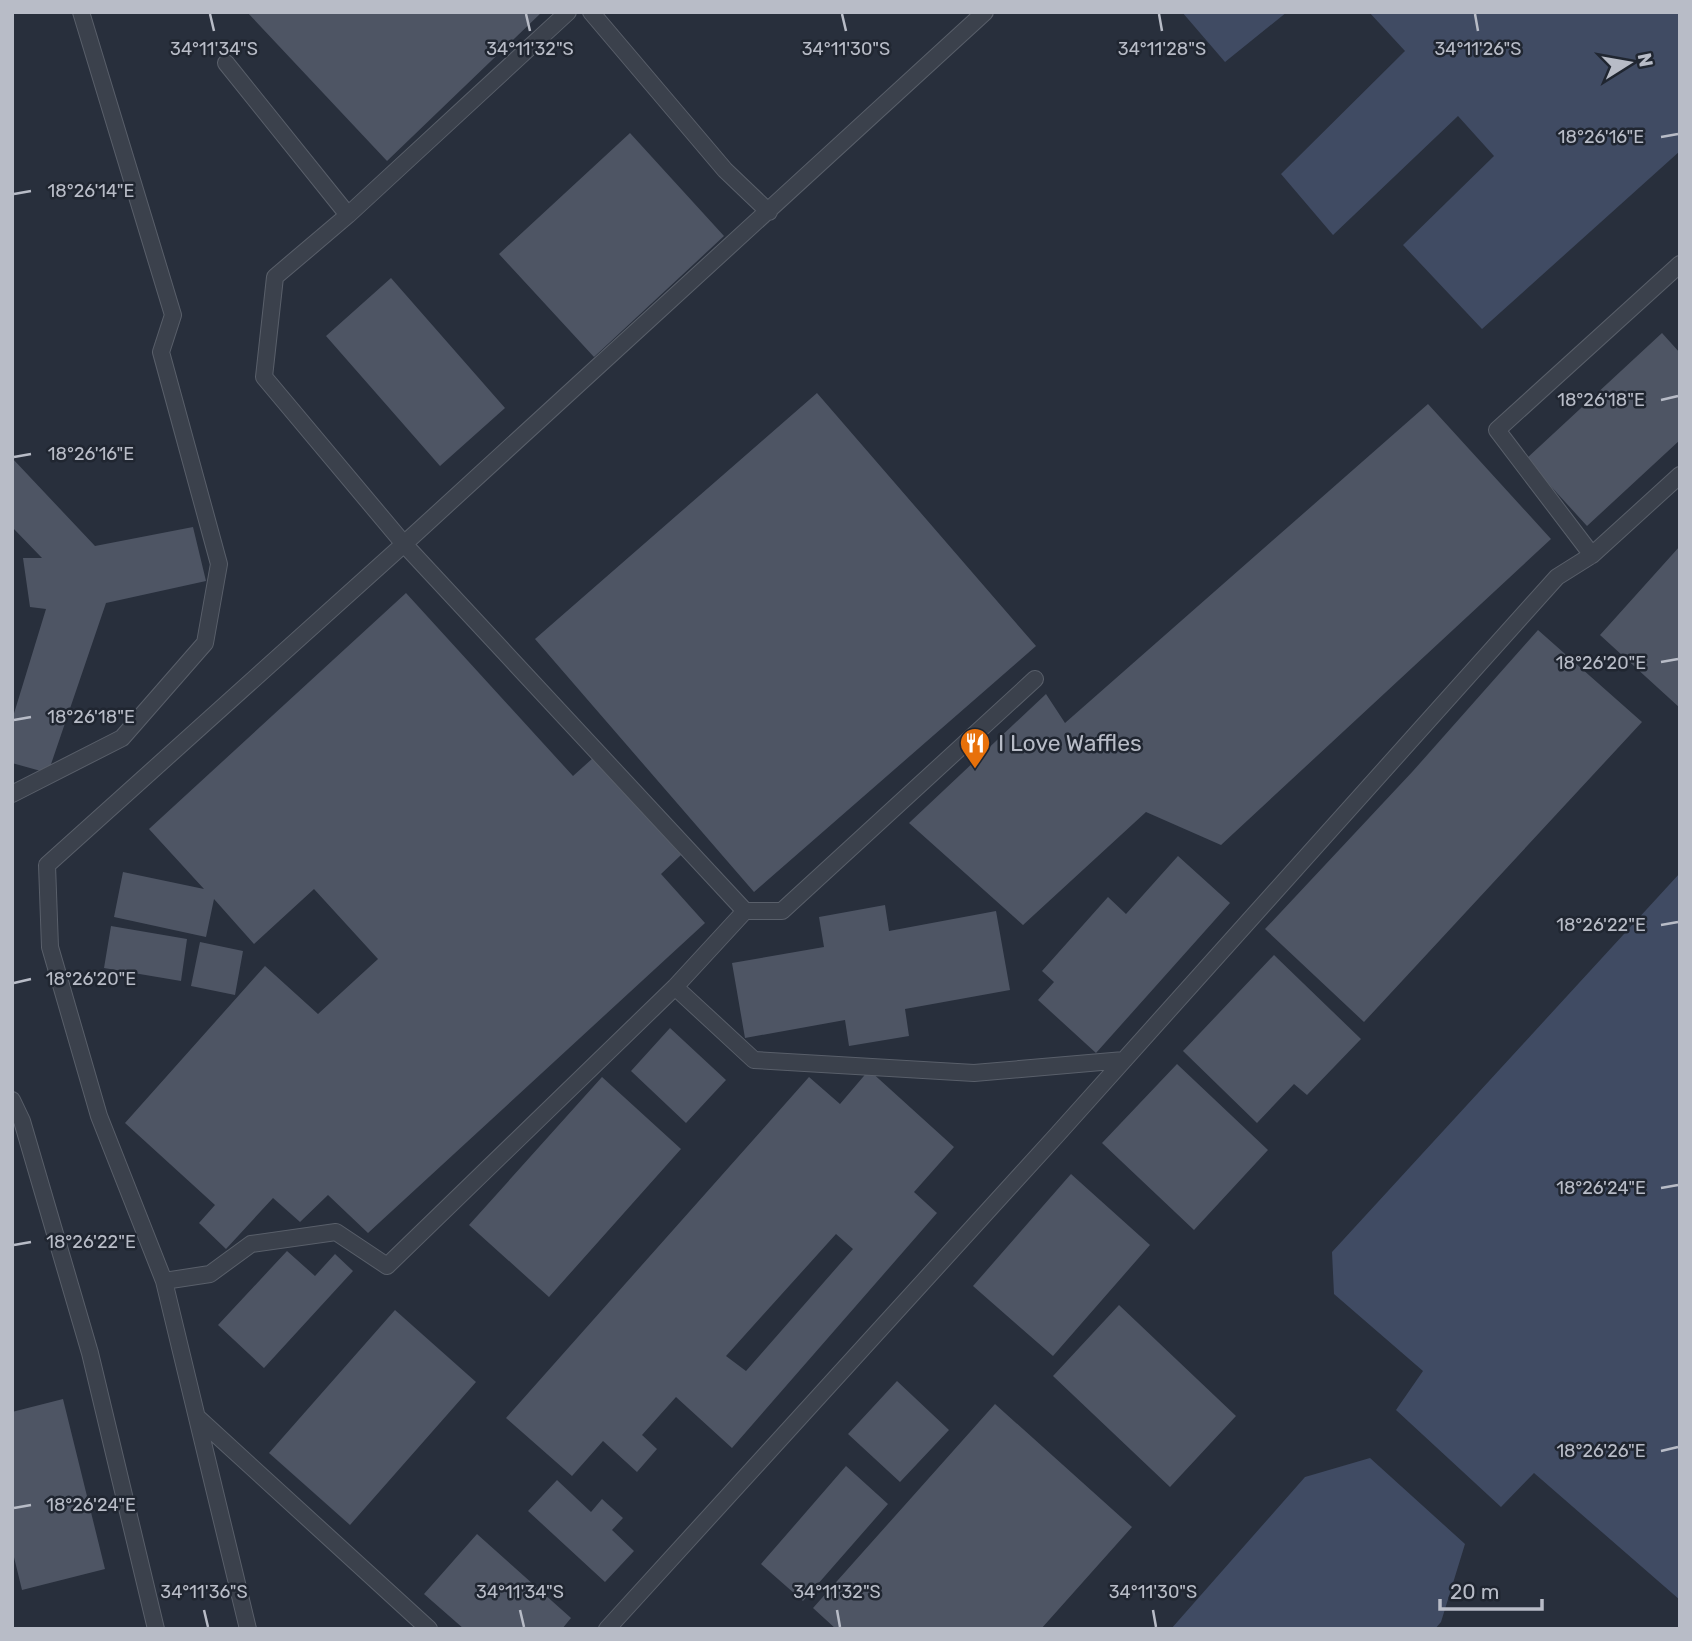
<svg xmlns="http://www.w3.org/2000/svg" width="1692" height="1641" viewBox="0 0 1692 1641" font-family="Rubik,sans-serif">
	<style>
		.water { fill: #404b63 }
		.building { fill: #4e5564; fill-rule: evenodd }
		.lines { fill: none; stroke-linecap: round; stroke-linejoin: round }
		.service-casing { stroke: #595f6a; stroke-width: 18 }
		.service { stroke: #3b414c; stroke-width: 16 }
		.ticks { fill: none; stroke: #b8bcc7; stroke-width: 2.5 }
		.labels { text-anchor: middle; stroke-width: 5; stroke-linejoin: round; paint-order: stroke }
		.poi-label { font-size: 23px; fill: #b8bcc7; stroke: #202631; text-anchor: start }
		.ticks-label { font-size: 18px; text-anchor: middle; fill: #b8bcc7; stroke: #202631; stroke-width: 5; stroke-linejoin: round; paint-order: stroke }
	</style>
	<rect width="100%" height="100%" fill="#282f3c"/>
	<!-- water -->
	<path class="water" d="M1182,12H1287L1225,62Z
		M1369,12H1680V151L1482,329L1403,245L1494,156L1458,116L1333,235L1281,174L1405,51Z
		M1680,873V1600L1534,1473L1501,1507L1396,1410L1423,1371L1334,1294L1332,1252Z
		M1370,1458L1465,1544L1441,1622L1435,1629H1171L1305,1477Z"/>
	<!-- building -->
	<path class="building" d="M247,12H542L387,161Z
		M630,133L724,236L594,357L499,254Z
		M391,278L505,408L440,466L326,336Z
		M1662,333L1680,353V440L1587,526L1526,459Z
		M817,393L1036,646L754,892L535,639Z
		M1428,404L1551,539L1221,845L1146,812L1023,925L909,823L1046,694L1065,723Z
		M12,458L95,546L193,527L206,581L106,603L48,773L12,763V720L46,609L30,607L23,558H42L12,527Z
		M1680,546V708L1600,635Z
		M406,593L573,776L593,758L681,855L661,874L705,923L368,1233L328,1195L300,1222L273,1198L226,1249L199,1223L215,1205L125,1123L265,966L318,1014L378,959L314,889L254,944L214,899L206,937L114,917L123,872L204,889L149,829Z
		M1538,630L1642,722L1364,1022L1265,929L1413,771Z
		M1178,856L1230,903L1096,1053L1038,1000L1054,982L1042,971L1108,897L1126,914Z
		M885,905L889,931L996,911L1010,990L905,1009L909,1036L849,1046L845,1020L745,1038L732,963L824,947L819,917Z
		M111,926L187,939L181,981L104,968Z
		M200,942L243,951L235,995L191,986Z
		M1274,955L1361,1039L1307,1095L1294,1084L1257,1123L1183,1051Z
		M670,1028L726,1080L686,1123L631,1071Z
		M1177,1064L1268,1150L1194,1230L1102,1143Z
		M869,1070L954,1147L914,1192L937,1213L732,1448L676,1397L642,1435L657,1449L637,1472L603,1441L572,1476L506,1418L809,1077L840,1104ZM836,1234L853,1249L746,1371L726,1356Z
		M602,1077L681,1149L549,1297L469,1225Z
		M1071,1174L1150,1245L1053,1356L973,1286Z
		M287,1251L315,1276L335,1254L353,1271L264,1368L218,1325Z
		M1119,1305L1236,1416L1170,1487L1053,1376Z
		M395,1310L476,1382L350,1525L269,1453Z
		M897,1381L949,1430L900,1482L848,1434Z
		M63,1399L105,1569L22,1590L12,1549V1412Z
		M995,1404L1132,1527L1041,1629H836L813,1608Z
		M846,1466L888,1504L803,1601L761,1564Z
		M557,1480L591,1512L602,1499L623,1518L612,1530L634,1551L605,1582L528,1511Z
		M477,1534L571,1618L562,1629H464L424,1594Z"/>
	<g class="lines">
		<!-- service casing -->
		<g class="service-casing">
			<path id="service" d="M591,12L725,170L769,212
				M226,63L348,215L568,12
				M348,215L275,277L264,377L404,544L985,12
				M1592,555L1497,430L1680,264
				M12,794L122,738L205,643L219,564L161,352L173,315L81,12
				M745,911H782L1035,679
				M675,987L754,1060L974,1073L1124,1060
				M12,1100L22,1121L90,1353L156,1629
				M164,1281L210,1274L251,1244L336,1232L387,1266L675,987L745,911L404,544L47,865L50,947L99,1116L164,1281L248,1629
				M197,1417L429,1629
				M607,1629L1056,1136L1557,577L1592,555L1680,475"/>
		</g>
		<!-- service -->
		<use href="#service" class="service"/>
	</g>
	<!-- ticks -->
	<path class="ticks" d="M210,14L214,31M526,14L530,31M842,14L846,31M1159,14L1162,31M1475,14L1478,31M1661,137L1678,134M14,194L31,191M1661,400L1678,396M14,457L31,454M1661,662L1678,659M14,720L31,717M1661,925L1678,922M14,983L31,979M1661,1188L1678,1185M14,1245L31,1242M1661,1451L1678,1447M14,1508L31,1505M204,1610L208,1627M520,1610L524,1627M837,1610L840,1627M1153,1610L1156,1627"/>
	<!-- icons -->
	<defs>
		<g id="restaurant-pin" transform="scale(1.575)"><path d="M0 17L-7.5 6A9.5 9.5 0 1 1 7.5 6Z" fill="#e8710a" stroke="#202631"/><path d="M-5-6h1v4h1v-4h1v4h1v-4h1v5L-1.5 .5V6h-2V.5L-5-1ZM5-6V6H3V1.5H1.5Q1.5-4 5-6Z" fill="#fff"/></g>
	</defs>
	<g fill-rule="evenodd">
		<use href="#restaurant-pin" x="975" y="743"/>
	</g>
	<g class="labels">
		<!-- poi labels -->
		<g class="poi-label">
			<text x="998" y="751">I Love Waffles</text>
		</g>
	</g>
	<g class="ticks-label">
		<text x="214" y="55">34°11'34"S</text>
		<text x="530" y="55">34°11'32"S</text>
		<text x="846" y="55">34°11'30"S</text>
		<text x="1162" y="55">34°11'28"S</text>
		<text x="1478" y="55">34°11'26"S</text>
		<text x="1601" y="143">18°26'16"E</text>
		<text x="91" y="197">18°26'14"E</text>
		<text x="1601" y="406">18°26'18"E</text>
		<text x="91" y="460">18°26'16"E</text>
		<text x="1601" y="669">18°26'20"E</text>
		<text x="91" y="723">18°26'18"E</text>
		<text x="1601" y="931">18°26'22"E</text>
		<text x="91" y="985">18°26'20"E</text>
		<text x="1601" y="1194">18°26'24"E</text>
		<text x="91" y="1248">18°26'22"E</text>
		<text x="1601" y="1457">18°26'26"E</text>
		<text x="91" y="1511">18°26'24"E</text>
		<text x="204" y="1598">34°11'36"S</text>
		<text x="520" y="1598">34°11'34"S</text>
		<text x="837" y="1598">34°11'32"S</text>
		<text x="1153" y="1598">34°11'30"S</text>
	</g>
	<!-- border -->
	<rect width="1692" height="1641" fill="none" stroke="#b8bcc7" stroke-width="28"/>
	<!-- north arrow -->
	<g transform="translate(1629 63) rotate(79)" stroke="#202631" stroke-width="5" paint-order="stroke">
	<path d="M0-5L12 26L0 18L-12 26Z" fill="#b8bcc7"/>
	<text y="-10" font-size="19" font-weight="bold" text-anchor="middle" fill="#b8bcc7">N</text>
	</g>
	<!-- scale -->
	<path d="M1440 1599v10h102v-10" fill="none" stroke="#b8bcc7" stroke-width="3.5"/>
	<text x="1450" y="1599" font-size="21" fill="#b8bcc7" stroke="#202631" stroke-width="5" paint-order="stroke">20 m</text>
</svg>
